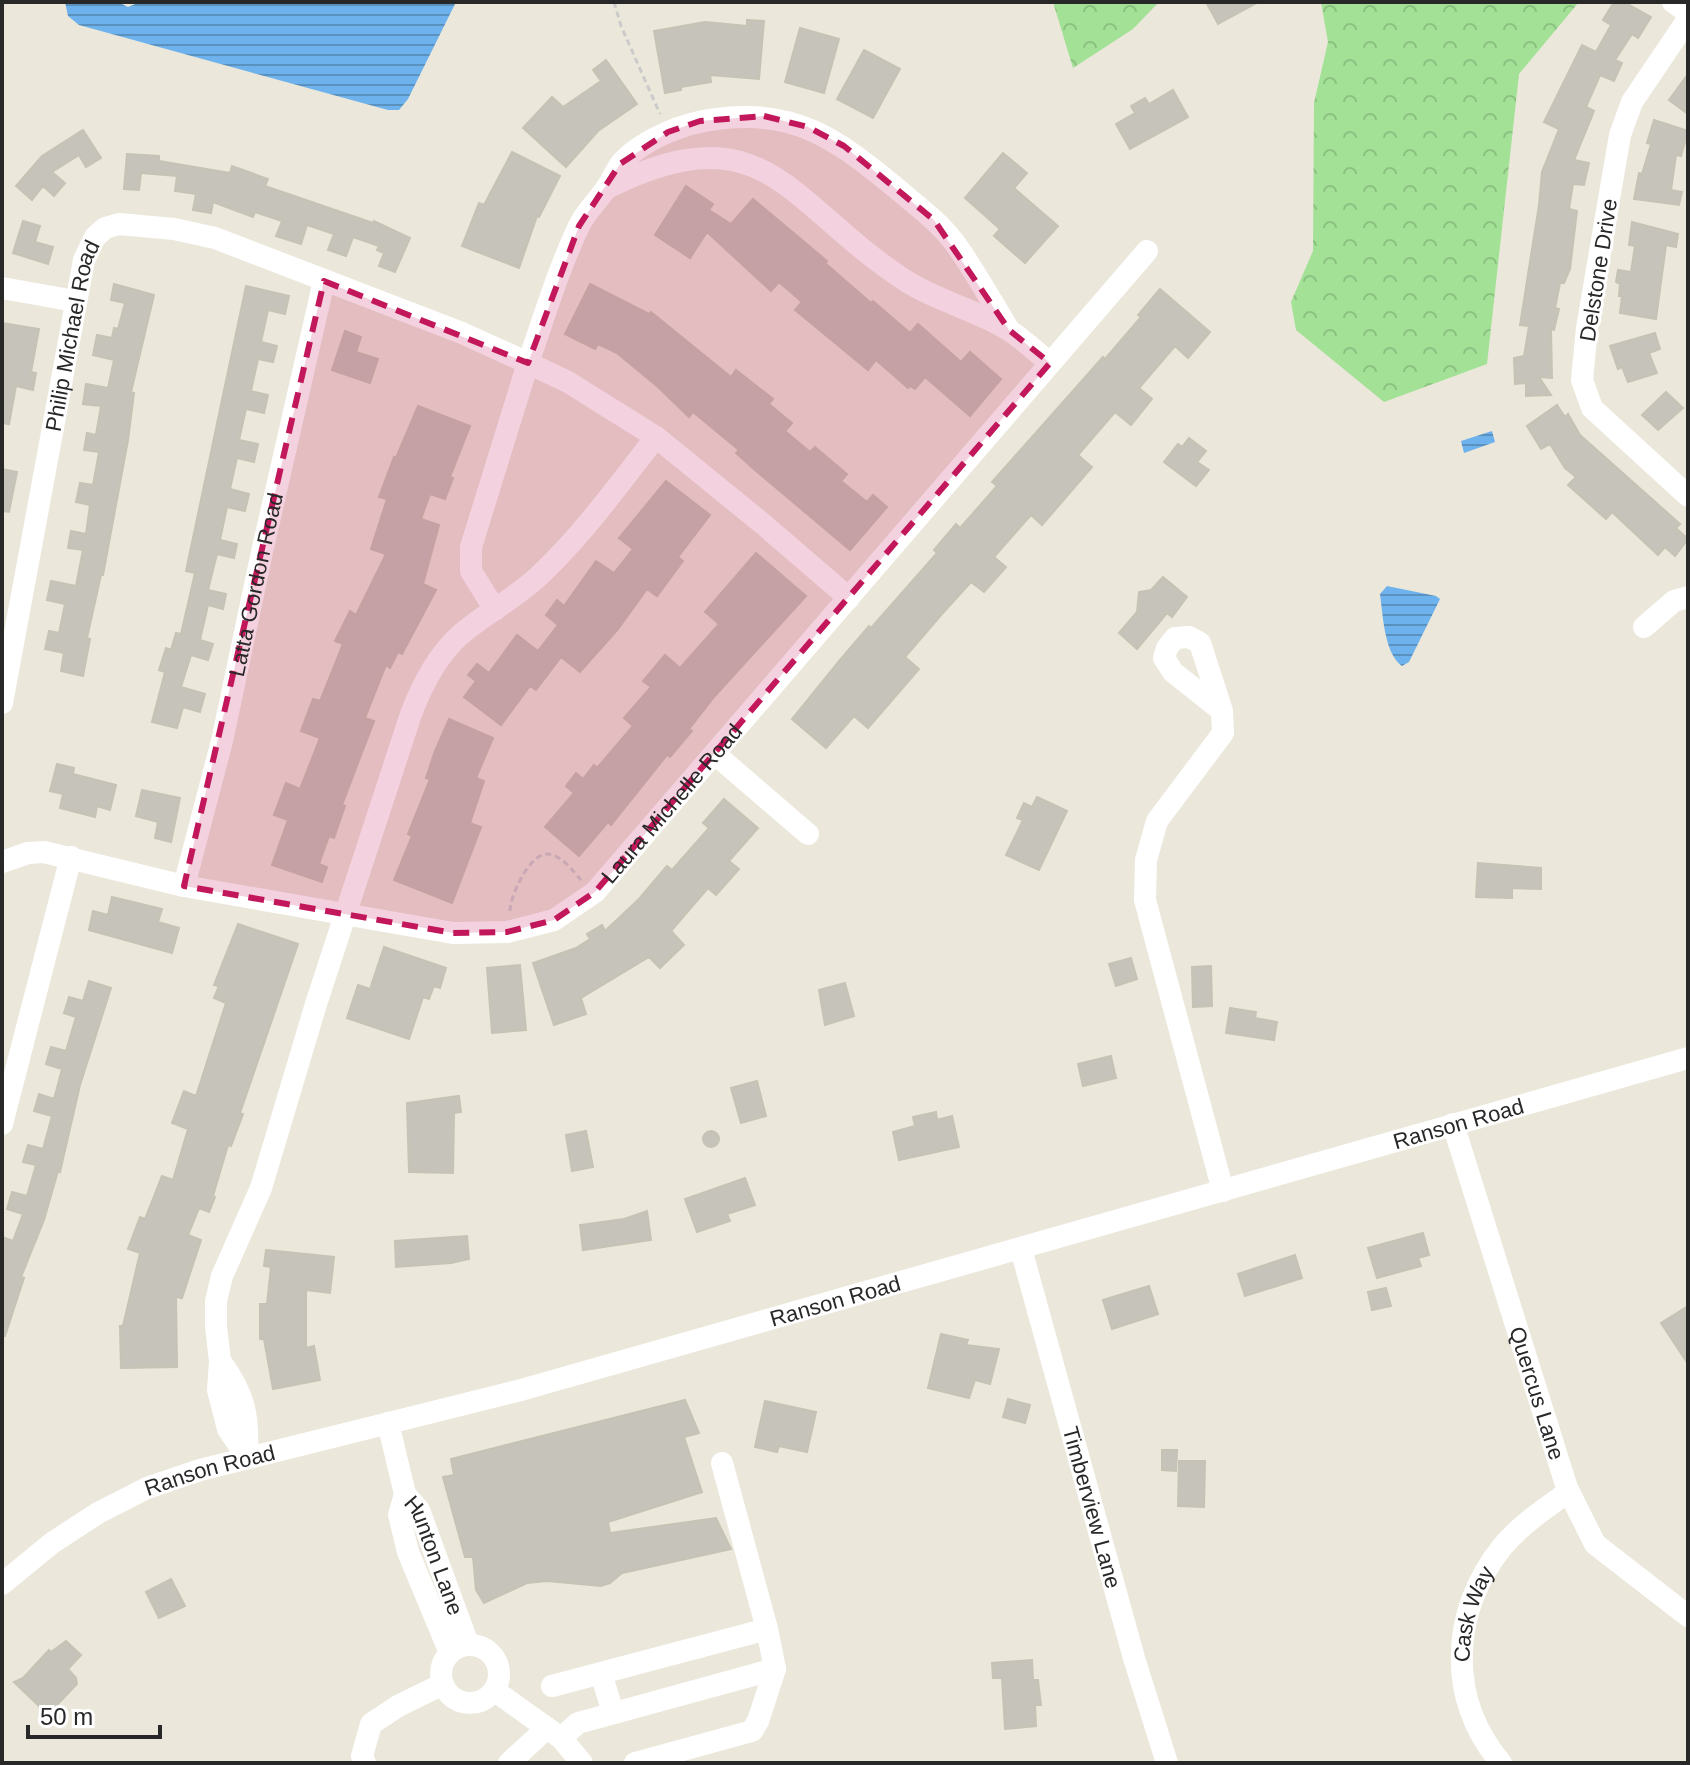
<svg xmlns="http://www.w3.org/2000/svg" width="1690" height="1765" viewBox="0 0 1690 1765" font-family="Helvetica,sans-serif">
	<style>
		.forest { fill: url(#forest-crowns) }
		.water { fill: url(#water-rules) }
		.building { fill: #c6c3ba; stroke: #c6c3b4; stroke-width: 2 }
		.lines { fill: none; stroke-linecap: round; stroke-linejoin: round }
		.path { stroke: #cbcbcb; stroke-width: 3; stroke-dasharray: 6 4; stroke-linecap: butt }
		.minor { stroke: #fff; stroke-width: 22 }
		.marked { fill: #c2185b; fill-opacity: 0.2; stroke: #c2185b; stroke-width: 6; stroke-dasharray: 16 10; stroke-linejoin: round }
		.labels { text-anchor: middle; stroke-width: 6; stroke-linejoin: round; paint-order: stroke }
		.street-label { font-size: 22px; fill: #282828; stroke: #fff }
	</style>
	<defs>
		<pattern id="forest-crowns" width="20" height="18" patternUnits="userSpaceOnUse" patternTransform="scale(2)"><rect width="20" height="18" fill="#a2e196"/><path d="M2 6a3 3 0 1 1 6 0M12 15a3 3 0 1 1 6 0" fill="none" stroke="#8cc181"/></pattern>
		<pattern id="water-rules" width="6" height="5" patternUnits="userSpaceOnUse" patternTransform="scale(2)"><rect width="6" height="5" fill="#6db2ec"/><path d="M0 2.5h6" fill="none" stroke="#5a91bf"/></pattern>
	</defs>
	<rect width="100%" height="100%" fill="#ebe7da"/>
	<!-- forest -->
	<path class="forest" d="M1053,2H1159L1133,29L1073,68Z
		M1321,2H1579L1519,74L1487,364L1384,402L1296,330L1291,302L1313,251L1314,103L1328,42Z"/>
	<!-- water -->
	<path class="water" d="M65,2H118L128,7L140,2H456L408,99L399,110H388L79,25L68,16Z
		M1492,431L1495,442L1464,453L1461,441Z
		M1387,586L1436,596L1440,599L1409,662L1402,666C1384,653 1383,615 1380,594Z"/>
	<!-- building -->
	<path class="building" d="M1206,2H1258L1218,24Z
		M1614,2H1624L1651,17L1638,38L1632,34L1615,60L1622,63L1614,81L1600,75L1586,107L1594,111L1574,160L1589,163L1584,185L1573,184L1569,209L1577,211L1570,269L1564,283H1560L1555,308L1559,309L1554,330L1551,329L1552,378L1539,377L1551,395L1526,396V383L1515,384L1514,358L1524,356L1529,326L1520,325L1539,205L1542,172L1559,129L1544,122L1582,45L1596,52L1611,25L1603,20Z
		M747,20L764,21L759,79L710,75L711,82L681,87V90L665,93L654,31L705,22L747,26Z
		M800,28L839,39L824,93L785,82Z
		M864,50L900,69L873,118L837,99Z
		M606,60L637,104L598,131L566,167L523,128L552,97L563,107L601,81L593,70Z
		M1688,74V114L1669,100Z
		M1173,90L1188,117L1130,149L1116,124L1135,113L1131,106L1145,98L1149,104Z
		M1654,120L1688,131L1681,156L1676,155L1671,190L1682,192L1679,205L1634,199L1639,173L1642,174L1651,144L1647,143Z
		M83,130L101,158L86,167L79,155L52,172L65,183L54,196L43,186L32,200L16,186L42,156Z
		M512,152L560,176L539,217L537,216L519,268L462,246L479,203L484,205Z
		M1003,153L1027,173L1014,188L1058,226L1025,263L994,236L1000,229L965,198Z
		M127,154L159,156V161L230,173L232,166L268,179L265,186L373,223L374,221L410,238L395,272L379,266L384,253L377,250L379,246L353,237L346,256L328,250L334,234L307,225L301,244L276,236L282,221L255,212L253,217L213,202L211,213L193,210L196,194L175,191L177,176L141,173L139,190L124,189Z
		M686,186L713,204L709,210L731,224L753,199L827,261L825,263L871,303L873,301L910,333L918,324L961,362L970,352L1001,379L970,416L925,377L915,389L910,386L908,388L876,360L868,370L795,310L802,302L779,282L771,291L707,232L690,258L655,235Z
		M23,221L40,226L35,242L53,247L48,264L13,253Z
		M1632,222L1678,234L1676,247L1666,245L1656,319L1620,313L1622,296H1619L1620,284L1616,282L1618,270L1631,272L1635,246L1629,245Z
		M114,284L154,295L131,392L134,393L128,440L103,575H101L87,638L90,639L83,676L61,671L64,653L45,649L49,631L59,633L65,604L47,600L51,581L76,586L83,550L68,548L71,531L86,534L90,505L76,502L80,483L93,485L99,452L84,450L87,433L96,435L101,406L83,404L86,384L108,388L114,360L93,355L97,335L112,338L114,328L118,329L125,303L111,300Z
		M590,284L649,314L651,312L731,377L736,370L773,399L769,404L792,423L785,431L810,452L815,447L847,474L841,481L867,502L873,495L887,507L850,550L755,470L736,453L739,450L693,412L689,417L658,387L617,353L598,344L595,349L565,334Z
		M246,286L289,296L285,314L268,310L261,342L277,346L273,362L258,359L251,391L268,395L264,413L246,409L239,440L258,444L254,462L237,458L230,489L249,494L245,511L227,507L220,540L237,544L234,558L217,554L208,590L226,594L223,609L208,605L200,640L213,644L208,660L191,655L181,687L205,694L200,712L183,707L177,728L152,722L165,672L159,670L166,648L171,650L176,633L181,634L195,573L186,571Z
		M1160,289L1210,332L1188,358L1175,346L1139,388L1152,399L1131,425L1115,412L1078,455L1092,467L1042,525L1031,515L994,557L1006,567L984,592L971,582L942,614L905,657L919,669L868,728L854,716L826,748L792,719L840,660L869,626L871,628L937,553L934,550L956,524L960,528L997,486L992,482L1103,357L1105,359L1141,317L1138,315Z
		M2,323L39,329L31,372L36,373L33,390L16,386L9,424L2,423Z
		M345,331L361,337L356,352L378,359L370,383L332,370Z
		M1655,333L1660,349L1649,353L1657,373L1628,382L1622,367L1618,369L1610,346Z
		M1666,392L1683,408L1658,430L1642,415Z
		M1557,405L1565,417L1568,414L1580,435L1680,524L1676,528L1688,539L1675,556L1665,547L1658,555L1612,512L1606,519L1568,485L1576,477L1565,468L1550,444L1541,449L1527,426Z
		M418,406L470,426L450,477L453,478L445,499L430,494L421,519L439,525L423,584L436,590L402,654L398,652L390,668L386,665L365,718L374,721L342,805L345,806L334,838L329,836L319,864L327,867L322,882L272,865L288,820L274,815L286,783L300,789L320,738L301,731L313,699L320,701L343,644L335,641L350,611L356,615L386,554L371,549L387,499L379,497L394,457L396,458Z
		M1189,438L1206,451L1197,462L1209,470L1196,486L1164,462L1178,444L1182,447Z
		M2,469L17,472L9,512L2,511Z
		M666,481L710,515L678,557L683,561L657,596L647,589L618,629L580,672L561,657L536,690L530,686L501,725L464,697L476,681L468,675L477,664L489,673L517,635L538,651L558,625L546,615L557,600L564,606L596,561L614,573L633,549L619,538Z
		M756,553L806,596L714,697L689,729L692,731L670,757L667,755L611,825L608,822L579,856L545,827L574,793L566,786L576,773L583,779L594,765L597,768L633,726L624,718L651,687L643,681L665,655L680,668L719,624L705,612Z
		M1163,577L1187,597L1172,617L1167,613L1137,649L1119,633L1137,612L1139,592L1151,590Z
		M449,719L493,738L476,778L484,781L470,823L481,827L452,903L394,880L412,836L408,834L430,779L426,778L435,751Z
		M57,764L74,768L73,774L116,785L110,810L97,806L95,817L60,808L63,794L50,791Z
		M142,790L180,798L171,842L155,838L158,822L136,816Z
		M1037,797L1067,811L1039,870L1006,855L1023,820L1017,818L1024,803L1032,807Z
		M724,799L758,828L729,861L739,869L716,895L708,888L671,931L684,945L660,968L649,957L581,998L586,1014L554,1025L533,963L576,948L590,939L587,934L602,925L605,931L639,899L667,866L672,870L709,828L703,823Z
		M1478,863L1541,868V889L1512,888V898L1476,897Z
		M112,897L162,909L158,922L179,928L172,953L89,930L93,911L108,915Z
		M238,924L298,944L240,1113L243,1114L231,1146L228,1145L213,1196L215,1197L209,1212L199,1208L188,1235L201,1240L182,1298L176,1297L177,1367L121,1368L120,1326H123L140,1253L128,1249L140,1217L145,1219L162,1176L173,1180L188,1129L172,1123L184,1091L196,1096L226,1003L214,998L219,986L214,985Z
		M384,947L446,968L440,988L434,986L429,999L423,997L409,1039L347,1018L358,985L370,989Z
		M1131,958L1137,979L1116,986L1109,964Z
		M520,965L526,1030L492,1033L487,968Z
		M1211,966L1212,1006L1193,1007L1192,967Z
		M89,981L111,988L80,1085L60,1172L58,1171L44,1220L21,1277L24,1278L5,1336H2V1237L13,1241L23,1214L7,1209L12,1192L27,1196L36,1165L23,1162L28,1145L43,1149L52,1116L34,1111L39,1094L54,1099L62,1069L46,1064L51,1047L66,1051L76,1017L64,1013L69,997L83,1001Z
		M845,983L854,1016L825,1025L819,990Z
		M1230,1008L1256,1012L1255,1018L1277,1022L1274,1040L1226,1033Z
		M1111,1056L1116,1078L1083,1086L1078,1064Z
		M757,1081L766,1116L741,1123L731,1088Z
		M459,1096L461,1112L454,1113L453,1173L409,1172L407,1103Z
		M936,1112L937,1120L952,1116L959,1147L899,1160L893,1132L915,1126L913,1117Z
		M586,1131L593,1167L572,1171L566,1135Z
		M703 1139a8 8 0 1 1 16 0a8 8 0 1 1-16 0Z
		M745,1178L755,1205L727,1214L730,1221L697,1232L685,1199Z
		M647,1211L651,1240L583,1250L580,1225L624,1219Z
		M1423,1233L1429,1255L1418,1258L1421,1266L1377,1278L1368,1248Z
		M467,1236L469,1259L451,1263L396,1267L395,1241Z
		M266,1250L334,1257L330,1293L306,1290V1348L314,1346L320,1380L273,1389L264,1339H260V1304H267L271,1267L264,1266Z
		M1295,1255L1302,1278L1245,1296L1238,1274Z
		M1149,1286L1158,1314L1112,1329L1103,1300Z
		M1386,1288L1391,1306L1372,1310L1368,1292Z
		M1688,1306V1364L1661,1323Z
		M941,1334L968,1340L966,1345L999,1349L990,1384L975,1380L969,1398L928,1388Z
		M1008,1399L1030,1405L1025,1423L1003,1417Z
		M685,1400L699,1433L684,1437L702,1492L608,1522L610,1533L716,1518L731,1549L622,1573L610,1583L601,1586L547,1581L527,1583L484,1603L476,1590L473,1557H465L443,1477L454,1475L451,1459Z
		M765,1401L816,1412L807,1452L779,1446L777,1452L755,1447Z
		M1162,1450H1177L1176,1471L1162,1470Z
		M1179,1461H1205L1204,1507L1178,1506Z
		M171,1579L185,1606L159,1618L146,1592Z
		M66,1641L81,1655L68,1669L76,1678L77,1684L55,1707L53,1705L48,1710H43L14,1682L23,1678L49,1650L51,1652Z
		M1032,1660L1033,1680H1038L1041,1705H1035L1036,1726L1005,1729L1002,1678H993L992,1663Z"/>
	<g class="lines">
		<!-- path -->
		<path class="path" d="M614,2L621,26L660,114
			M510,911C510,896 529,855 546,854C560,853 573,871 581,880"/>
		<!-- minor -->
		<g class="minor">
			<path d="M1673,2L1688,13"/>
			<path d="M1688,19L1632,102L1620,135L1587,328L1582,380L1592,408L1688,496"/>
			<path d="M607,188C766,109 786,202 903,279C934,300 974,309 1007,329C1022,338 1036,352 1050,363"/>
			<path d="M2,288L75,301"/>
			<path d="M656,437L568,382L528,363C544,318 558,270 579,226C586,211 598,201 607,187C613,179 616,169 623,161C646,138 684,123 716,119C795,108 838,140 896,188C916,205 938,221 954,242C974,269 991,301 1009,330"/>
			<path d="M1644,627L1674,601L1688,597"/>
			<path id="s1" d="M2,703L84,260L95,237L105,228L119,224L174,229L215,238L462,333L528,363L471,547V571L495,610"/>
			<path d="M1222,711L1173,672L1164,658L1167,648L1175,638L1189,637L1200,643L1222,711L1223,733L1157,821L1146,860L1145,900L1223,1191"/>
			<path d="M715,754L808,834"/>
			<path id="s2" d="M2,862L28,853L44,852L184,886L453,933L507,932L554,920L595,892L1147,251"/>
			<path id="s3" d="M184,886L222,741L262,552L324,281"/>
			<path d="M2,1124L71,857"/>
			<path id="s4" d="M1453,1124L1567,1488L1595,1544L1688,1616"/>
			<path id="s5" d="M1021,1249L1134,1658L1167,1763"/>
			<path d="M220,1361C245,1394 249,1417 247,1457"/>
			<path id="s6" d="M388,1423L405,1494L419,1510L468,1644"/>
			<path d="M247,1457L228,1429L218,1390L220,1361L216,1326V1301L222,1276L261,1188L316,1004L411,714C422,685 436,657 459,636C485,613 517,598 542,573C584,533 620,483 656,437L763,524L849,598"/>
			<path d="M405,1494L399,1515L408,1552L450,1653"/>
			<path id="s7" d="M2,1584L52,1543L98,1513L147,1488L200,1470L521,1390L1688,1058"/>
			<circle cx="470" cy="1674" r="29"/>
			<path d="M601,1673L613,1713"/>
			<path d="M552,1686L767,1629"/>
			<path d="M495,1691L561,1738L582,1763"/>
			<path d="M561,1738L578,1723L775,1669"/>
			<path d="M365,1763L362,1756L371,1724L398,1706L443,1684"/>
			<path d="M509,1763L547,1728"/>
			<path d="M635,1763L752,1731L758,1721L775,1669L767,1629L722,1463"/>
			<path id="s8" d="M1501,1763C1447,1699 1450,1613 1502,1547C1520,1525 1545,1509 1568,1492"/>
		</g>
	</g>
	<!-- marked area -->
	<path class="marked" d="M764,116L808,127L844,146L934,220L1009,330L1050,363L595,892L554,920L507,932L453,933L184,886L324,281L528,363L579,226L620,164L668,132L700,121Z"/>
	<g class="labels">
		<!-- street labels -->
		<g class="street-label">
			<text transform="translate(1598 270) rotate(-81)" y="8">Delstone Drive</text>
			<text dy="8" stroke="none"><textPath href="#s1" startOffset="374">Philip Michael Road</textPath></text>
			<text dy="8" stroke="none"><textPath href="#s3" startOffset="310">Latta Gordon Road</textPath></text>
			<text dy="8" stroke="none"><textPath href="#s2" startOffset="730">Laura Michelle Road</textPath></text>
			<text dy="8" stroke="none"><textPath href="#s7" startOffset="1536">Ranson Road</textPath></text>
			<text dy="8" stroke="none"><textPath href="#s7" startOffset="888">Ranson Road</textPath></text>
			<text dy="8" stroke="none"><textPath href="#s4" startOffset="282">Quercus Lane</textPath></text>
			<text dy="8" stroke="none"><textPath href="#s7" startOffset="240">Ranson Road</textPath></text>
			<text dy="8" stroke="none"><textPath href="#s5" startOffset="268">Timberview Lane</textPath></text>
			<text dy="8" stroke="none"><textPath href="#s6" startOffset="142">Hunton Lane</textPath></text>
			<text dy="8" stroke="none"><textPath href="#s8" startOffset="160">Cask Way</textPath></text>
		</g>
	</g>
	<!-- border -->
	<rect width="1690" height="1765" fill="none" stroke="#282828" stroke-width="8"/>
	<!-- scale -->
	<path d="M28 1725v12h132v-12" fill="none" stroke="#282828" stroke-width="4"/>
	<text x="40" y="1725" font-size="24" fill="#282828" stroke="#ffffff" stroke-width="6" paint-order="stroke">50 m</text>
</svg>
